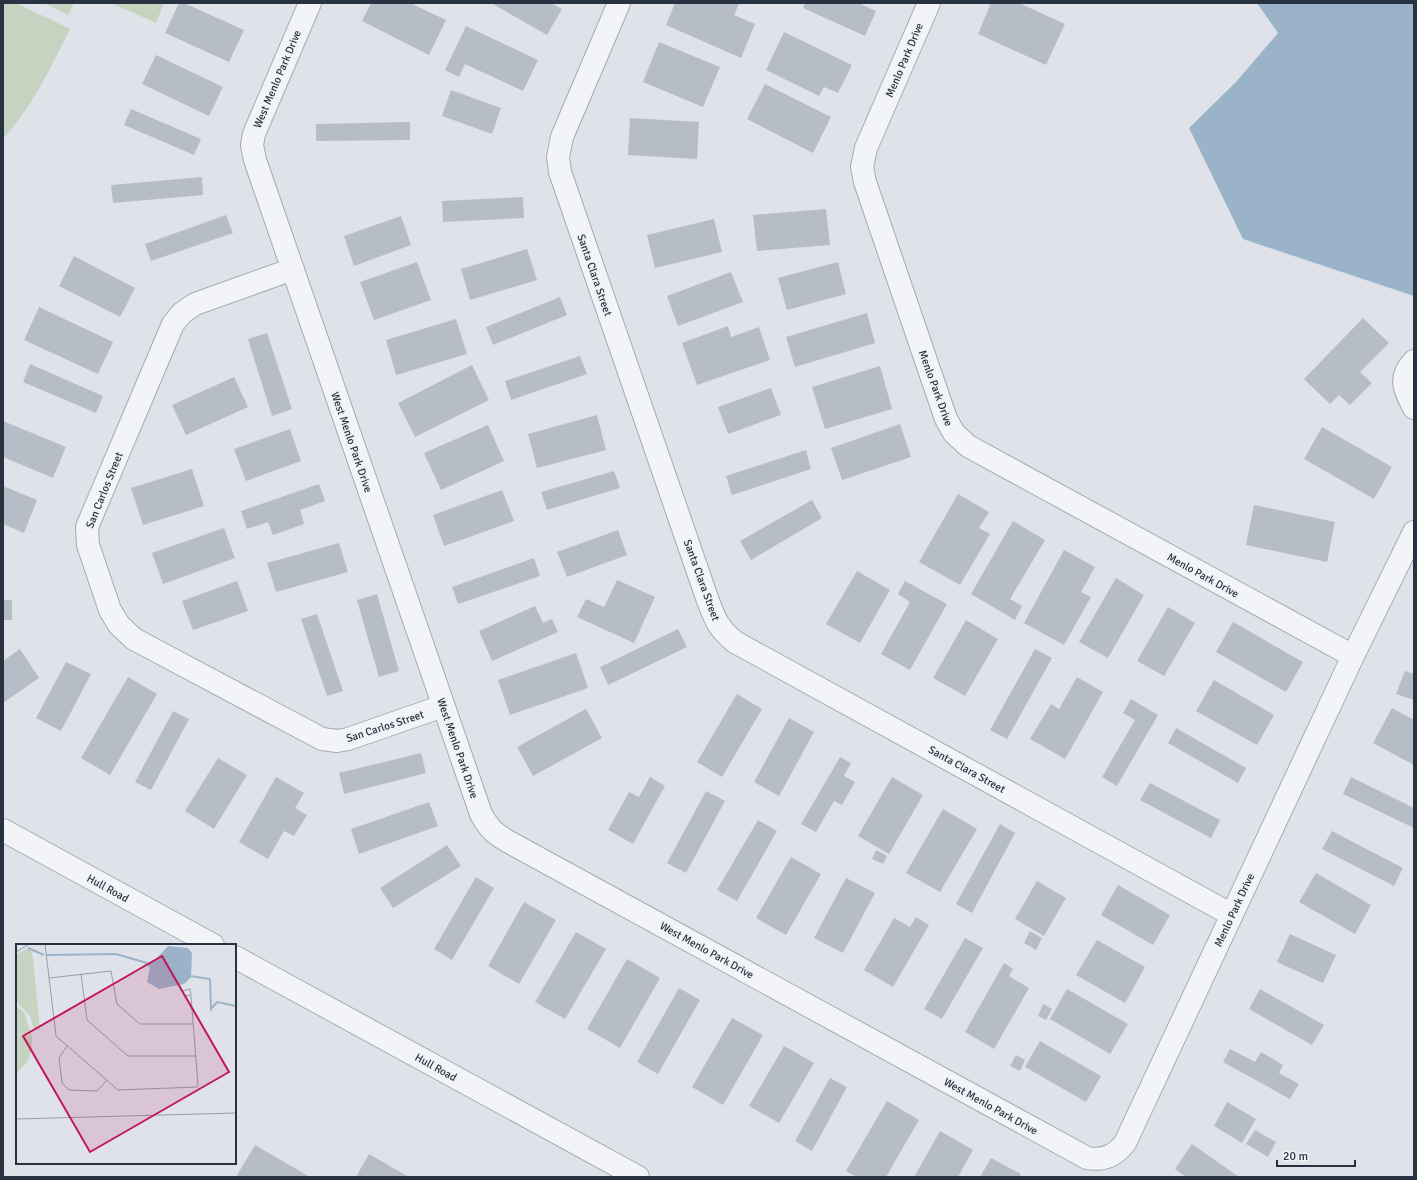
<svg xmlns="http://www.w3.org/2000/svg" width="1417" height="1180" viewBox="0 0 1417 1180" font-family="Signika,sans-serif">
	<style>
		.green { fill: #c6d3c0 }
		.water { fill: #9ab3c9 }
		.building { fill: #b7bdc6 }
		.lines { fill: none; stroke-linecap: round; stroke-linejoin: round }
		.minor-casing { stroke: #a4aab3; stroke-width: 24 }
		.minor { stroke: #f2f4f7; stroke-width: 22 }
		.labels { text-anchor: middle; stroke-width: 3; stroke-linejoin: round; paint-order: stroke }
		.street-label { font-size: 11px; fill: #283240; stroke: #eff2f6 }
		.inset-river { fill: none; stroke: #9ab3c9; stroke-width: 2 }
		.inset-road { fill: none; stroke: #969ca5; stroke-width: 1 }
		.view { fill: #c2185b; fill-opacity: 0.15; stroke: #c2185b; stroke-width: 2 }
		.inset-edge { fill: none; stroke: #283240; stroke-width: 2 }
	</style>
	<rect width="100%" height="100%" fill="#dfe3e9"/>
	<!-- green -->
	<path class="green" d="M3,3H16L70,29C51,67 32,107 3,139Z
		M44,3H74L68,15Z
		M111,3H164L156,23Z"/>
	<!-- water -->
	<path class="water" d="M1257,3H1414V296L1243,239L1189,128L1236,82L1278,33Z"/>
	<!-- building -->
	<path class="building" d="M179,3H184L244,30L229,62L165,33Z
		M371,3H410L446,20L429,55L362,21Z
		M491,3H551L562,9L547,35Z
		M675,3L739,4L734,15L755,24L741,58L666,25Z
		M805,3H858L876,11L865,36L803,8Z
		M991,3H1019L1065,24L1046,65L978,34Z
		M466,26L538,60L523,91L465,64L459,77L445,70Z
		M784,32L852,65L838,93L824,87L819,96L766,70Z
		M659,42L720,67L703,107L643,82Z
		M156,55L223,87L209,116L142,84Z
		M765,84L831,117L813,153L747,119Z
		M451,90L501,108L492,134L442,116Z
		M131,109L201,139L194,155L124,125Z
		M630,118L699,122L697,159L628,155Z
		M410,122V140L316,141V124Z
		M202,177L203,195L113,203L111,185Z
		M523,197L524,218L443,222L442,201Z
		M826,209L830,245L757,251L753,215Z
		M226,215L233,233L151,261L145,244Z
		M401,216L411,245L354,266L344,236Z
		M714,219L722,252L655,268L647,235Z
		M527,249L537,280L470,300L461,269Z
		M74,256L135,288L120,317L59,286Z
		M417,262L431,300L374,320L360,282Z
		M838,262L846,294L787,310L778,278Z
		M731,272L743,302L678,326L667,296Z
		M560,297L567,315L493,345L486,327Z
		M39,307L113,342L98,374L24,340Z
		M867,313L875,343L795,367L786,337Z
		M1363,318L1389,343L1360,372L1372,383L1350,405L1339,395L1330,404L1304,379Z
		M456,319L467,354L396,375L386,340Z
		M728,326L731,337L759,327L770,360L697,385L682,343Z
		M267,333L292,409L272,416L248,339Z
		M580,356L587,374L511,400L505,381Z
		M30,364L103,396L96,413L23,382Z
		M472,365L489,400L415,437L398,403Z
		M880,366L892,409L825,429L812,387Z
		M234,377L248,407L186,435L172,405Z
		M771,388L781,415L728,434L718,407Z
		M597,415L606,450L537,468L528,434Z
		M3,421L66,447L53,478L3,457Z
		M900,424L911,457L842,480L831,448Z
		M488,425L504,461L441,490L424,453Z
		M1322,427L1392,467L1374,499L1304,459Z
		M290,429L301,461L246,481L234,449Z
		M806,450L811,469L732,495L726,476Z
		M192,469L204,506L143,525L131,488Z
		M614,471L620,488L547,510L541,492Z
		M319,484L325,501L300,510L304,524L273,535L268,522L247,529L241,511Z
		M3,486L37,500L24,533L3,524Z
		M502,490L514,521L444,546L433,515Z
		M958,494L989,512L979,528L990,534L960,585L919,562Z
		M812,500L822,518L751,560L740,541Z
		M1254,505L1335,522L1327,562L1246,545Z
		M1013,521L1045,540L1010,599L1022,606L1015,620L971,594Z
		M224,528L235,558L163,584L152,553Z
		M618,530L627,555L567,577L557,552Z
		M339,543L348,572L276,592L267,563Z
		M1064,550L1095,567L1081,592L1091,597L1064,645L1024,623Z
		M534,558L540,576L458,604L452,587Z
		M857,571L890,590L860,643L826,624Z
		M1116,578L1144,595L1108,658L1079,642Z
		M617,580L655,597L634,643L577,617L586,599L604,607Z
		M237,581L248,611L193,630L182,601Z
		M905,581L947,604L910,670L881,654L910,602L898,594Z
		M377,594L399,671L379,677L357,600Z
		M3,600H12V620H3Z
		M535,606L543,623L552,619L558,632L492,661L479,631Z
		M1168,607L1195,623L1164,676L1137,661Z
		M317,614L343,691L327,696L301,619Z
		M966,620L998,639L965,696L933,678Z
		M1233,622L1303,662L1286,692L1216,652Z
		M678,629L687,647L608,685L600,667Z
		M20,649L39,678L3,703V661Z
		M1035,649L1052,658L1007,739L990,730Z
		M576,653L588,688L510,715L498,680Z
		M66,662L91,674L61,731L36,718Z
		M1405,671L1414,674V700L1396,694Z
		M128,677L157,694L110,775L81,758Z
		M1077,677L1103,692L1065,759L1030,739L1051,704L1059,709Z
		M1214,680L1274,715L1257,745L1196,711Z
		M737,694L762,709L722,777L697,762Z
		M1131,699L1158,715L1117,786L1102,777L1135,720L1123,713Z
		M1392,708L1414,720V765L1373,743Z
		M586,709L602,738L533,776L517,747Z
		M173,711L189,719L151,790L135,782Z
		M789,718L814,732L779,796L754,782Z
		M1176,728L1246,768L1238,783L1168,743Z
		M421,753L426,773L344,794L339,773Z
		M840,757L851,763L844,776L855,782L842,805L834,801L816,832L801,824Z
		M218,758L247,775L214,829L185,811Z
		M276,777L304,793L295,808L307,815L294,836L284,831L268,859L239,842Z
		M650,777L665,786L633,844L608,830L629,792L639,797Z
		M892,777L923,795L889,854L858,836Z
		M1351,777L1414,808V828L1343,794Z
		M1150,783L1220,820L1211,838L1140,800Z
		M706,791L725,801L686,873L667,863Z
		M429,802L438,826L359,854L351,829Z
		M943,809L977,829L940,892L906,873Z
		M758,820L777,831L737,901L717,890Z
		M1000,824L1015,833L972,913L956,904Z
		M1332,831L1403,868L1394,886L1322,849Z
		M447,845L461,866L393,908L380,888Z
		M876,850L887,856L883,864L872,859Z
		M791,857L821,874L786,935L756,918Z
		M1316,873L1371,905L1355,934L1299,902Z
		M476,877L494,888L452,960L434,949Z
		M846,878L875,893L843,953L814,938Z
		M1037,881L1066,898L1044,936L1015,919Z
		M1118,885L1170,915L1153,945L1101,915Z
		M524,902L556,920L519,984L488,966Z
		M916,917L929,925L893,987L864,970L894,918L910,927Z
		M1030,931L1042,938L1036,950L1024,943Z
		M576,932L606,949L565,1019L535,1002Z
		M1290,934L1336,955L1323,983L1277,962Z
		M965,938L983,948L942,1019L924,1009Z
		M1097,940L1145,967L1125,1003L1076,975Z
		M627,959L660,978L620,1048L587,1029Z
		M1004,963L1013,969L1009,976L1029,988L994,1049L965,1032Z
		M679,988L700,1000L658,1074L637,1062Z
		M1067,989L1128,1024L1110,1054L1050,1019Z
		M1260,989L1324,1025L1312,1045L1249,1009Z
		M1043,1004L1052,1009L1046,1020L1038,1016Z
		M732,1018L763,1035L723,1105L692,1087Z
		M1040,1041L1101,1076L1086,1102L1025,1067Z
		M784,1046L814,1063L779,1123L749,1106Z
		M1230,1049L1255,1062L1261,1052L1283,1065L1279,1073L1299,1084L1290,1099L1223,1062Z
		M1016,1055L1025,1060L1020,1071L1010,1066Z
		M830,1078L847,1087L812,1151L795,1141Z
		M887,1101L919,1120L886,1177H857L846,1171Z
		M1227,1102L1256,1119L1242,1143L1214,1126Z
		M1255,1130L1276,1142L1268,1157L1246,1144Z
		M940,1131L973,1150L958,1177H914Z
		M1192,1144L1239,1177H1186L1175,1169Z
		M255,1145L310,1177H236Z
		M369,1154L409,1177H356Z
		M991,1158L1021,1174L1019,1177H980Z"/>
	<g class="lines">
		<!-- minor casing -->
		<g class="minor-casing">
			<path id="minor" d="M310,3L254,134L252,145L255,160L481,814C489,829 495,834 509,842L1087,1158C1103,1161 1115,1156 1125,1143L1353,656L1414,532
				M619,3L562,137L558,157L560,172L707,598C715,619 717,627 735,642L1232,915
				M929,3L866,148L862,167L865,182L946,419L954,433L968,446L1353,656
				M293,269L195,304L182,313L173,324L87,527L88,545L110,610L119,625L134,639L322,739L337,741L348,739L443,706
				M1414,361C1398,377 1404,390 1414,408
				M3,830L213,945
				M235,957L638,1177"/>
		</g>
		<!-- minor -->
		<use href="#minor" class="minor"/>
	</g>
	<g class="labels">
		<!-- street labels -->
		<g class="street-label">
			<text transform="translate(904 60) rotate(-67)" y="4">Menlo Park Drive</text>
			<text transform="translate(277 79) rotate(-67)" y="4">West Menlo Park Drive</text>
			<text transform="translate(595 275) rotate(71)" y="4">Santa Clara Street</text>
			<text transform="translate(936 388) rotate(70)" y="4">Menlo Park Drive</text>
			<text transform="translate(352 442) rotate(71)" y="4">West Menlo Park Drive</text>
			<text transform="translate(104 490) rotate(-68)" y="4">San Carlos Street</text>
			<text transform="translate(1203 575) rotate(29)" y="4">Menlo Park Drive</text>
			<text transform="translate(702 580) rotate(70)" y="4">Santa Clara Street</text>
			<text transform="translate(385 726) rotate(-18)" y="4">San Carlos Street</text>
			<text transform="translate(458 748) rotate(71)" y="4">West Menlo Park Drive</text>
			<text transform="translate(967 769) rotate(29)" y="4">Santa Clara Street</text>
			<text transform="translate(108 888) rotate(29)" y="4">Hull Road</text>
			<text transform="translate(1234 910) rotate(-65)" y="4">Menlo Park Drive</text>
			<text transform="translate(707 950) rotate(29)" y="4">West Menlo Park Drive</text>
			<text transform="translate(436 1067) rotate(29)" y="4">Hull Road</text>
			<text transform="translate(991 1106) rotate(29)" y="4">West Menlo Park Drive</text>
		</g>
	</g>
	<!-- overview -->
	<g transform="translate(16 944)">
		<rect width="220" height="220" fill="#dfe3e9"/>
		<path d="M14,3L17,14L24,86H18L14,72L0,57V11ZM0,62L8,68L15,90L0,91ZM16,91V104L12,117L0,130V92Z" fill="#c6d3c0"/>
		<path d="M152,2L172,4L176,9L175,33L168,40L143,45L131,38L134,23L128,20L139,16Z" fill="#9ab3c9"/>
		<path class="inset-river" d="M12,4L28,11M31,11L100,10L131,19M174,32L194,35L195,65L201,58L220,62"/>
		<path class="inset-road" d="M29,0L40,92L102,146L181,143L182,141L175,52V51L174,45L166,47L169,52L175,51M0,8L13,0M65,30L71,76L112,112H180M33,34L95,27L101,60L124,80H177M51,102L43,114L46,139L53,146L81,147L91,136M0,175L220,169"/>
		<path class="view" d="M146,12L213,128L74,208L7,92Z"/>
		<rect width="220" height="220" class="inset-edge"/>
	</g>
	<!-- border -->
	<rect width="1417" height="1180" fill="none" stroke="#283240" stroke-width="8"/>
	<!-- scale -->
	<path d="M1277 1160v6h78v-6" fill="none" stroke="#283240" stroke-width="2"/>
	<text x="1283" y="1160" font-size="12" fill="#283240" stroke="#eff2f6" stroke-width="3" paint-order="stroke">20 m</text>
</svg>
